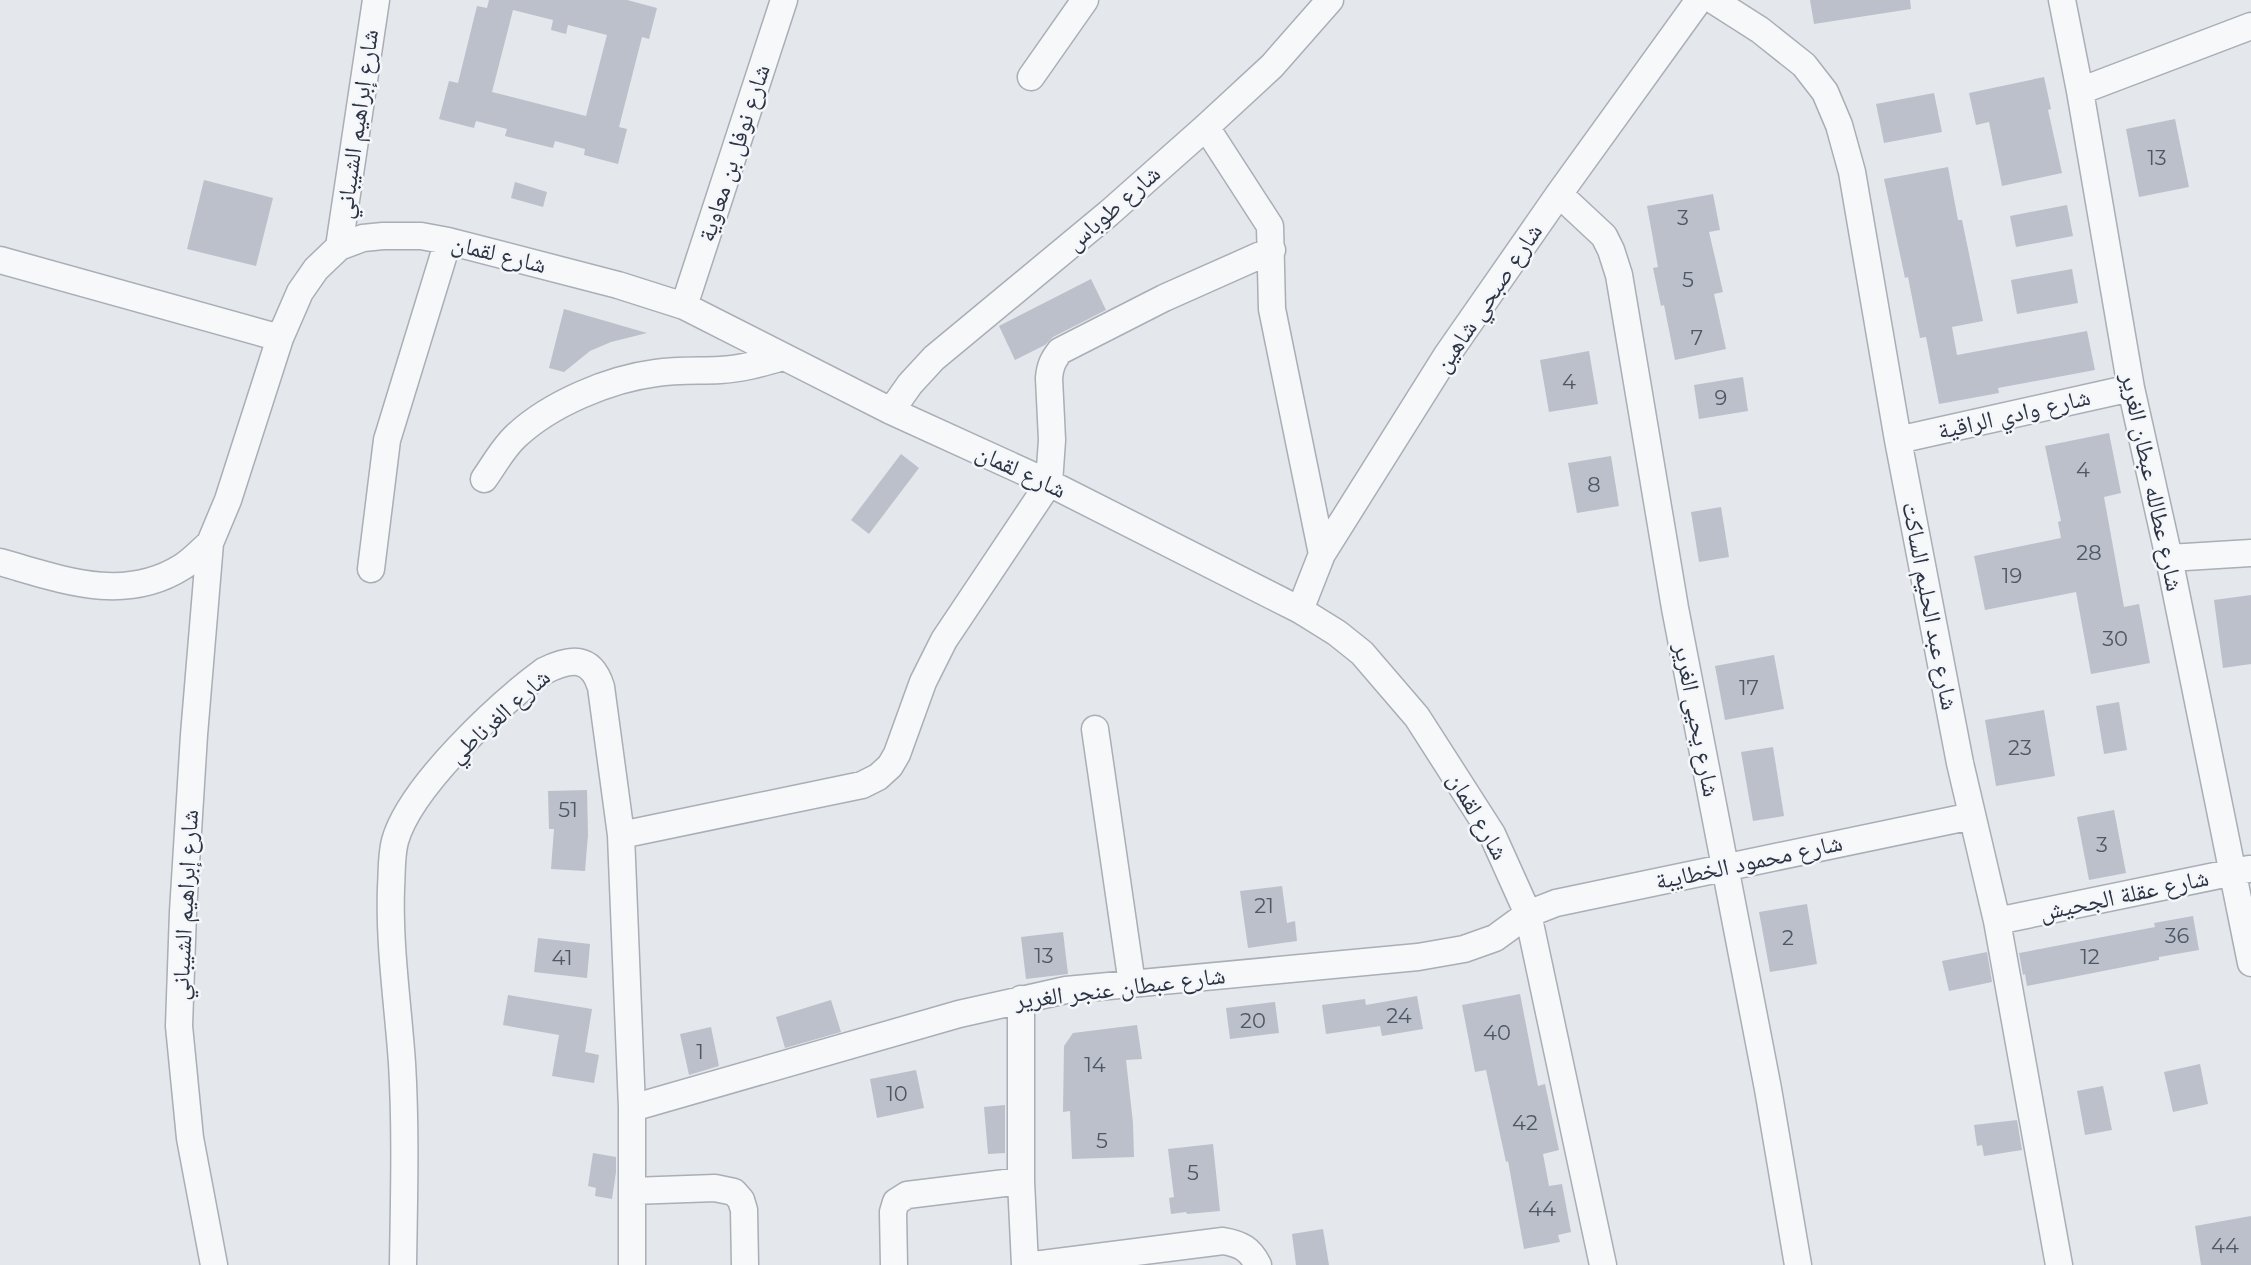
<svg xmlns="http://www.w3.org/2000/svg" width="2251" height="1265" viewBox="0 0 2251 1265" font-family="Montserrat,'Noto Naskh Arabic',sans-serif">
	<style>
		.building { fill: #bbc0ca; fill-rule: evenodd }
		.lines { fill: none; stroke-linecap: round; stroke-linejoin: round }
		.minor-casing { stroke: #a9aeb7; stroke-width: 29 }
		.minor { stroke: #f7f8fa; stroke-width: 26 }
		.labels { text-anchor: middle; stroke-width: 5; stroke-linejoin: round; paint-order: stroke }
		.number-label { font-size: 21px; fill: #4f5766 }
		.street-label { font-size: 24px; fill: #2b3445; stroke: #f4f6f9 }
	</style>
	<rect width="100%" height="100%" fill="#e4e7ec"/>
	<!-- building -->
	<path class="building" d="M489,0H627L657,8L649,39L642,37L619,127L627,129L618,164L584,155L585,149L555,141L553,148L505,136L507,129L476,121L474,128L439,119L449,81L458,83L477,6L487,8ZM513,10L553,20L551,30L566,34L568,25L607,35L586,116L492,92Z
		M1810,0H1910L1911,9L1814,24Z
		M2044,77L2051,109L2048,110L2062,173L2002,186L1989,122L1976,125L1969,93Z
		M1934,93L1942,132L1884,143L1876,104Z
		M2175,119L2189,187L2139,197L2126,129Z
		M1948,167L1958,220H1962L1983,321L1952,327L1957,355L2087,331L2095,370L1998,388L1999,393L1939,404L1926,337L1920,338L1908,277L1905,278L1884,179Z
		M204,180L273,198L256,266L187,249Z
		M515,182L547,192L543,207L511,198Z
		M1713,194L1720,230L1709,232L1723,292L1714,294L1726,349L1675,360L1664,305L1661,306L1653,268L1658,267L1647,206Z
		M2067,205L2073,236L2016,247L2010,216Z
		M2072,269L2078,303L2017,314L2011,280Z
		M1091,279L1106,310L1053,337L1045,345L1015,360L999,326Z
		M564,309L647,333L611,342L590,351L564,372L549,368Z
		M1589,351L1598,404L1549,412L1540,360Z
		M1743,377L1748,411L1699,419L1694,385Z
		M2109,433L2121,493L2104,497L2124,607L2139,604L2150,663L2091,674L2076,592L1985,610L1974,556L2061,538L2058,522L2061,521L2045,446Z
		M901,454L919,468L869,534L851,520Z
		M1611,456L1619,506L1577,513L1568,463Z
		M1721,507L1729,557L1699,562L1691,512Z
		M2251,595V664L2223,668L2214,600Z
		M1774,655L1784,709L1725,720L1715,666Z
		M2119,702L2127,750L2104,754L2096,706Z
		M2044,710L2055,776L1996,786L1985,720Z
		M1773,747L1784,816L1753,821L1741,752Z
		M587,790L588,835L585,871L551,869L554,829H549L548,791Z
		M2114,810L2126,873L2089,880L2077,817Z
		M1282,886L1287,923L1295,921L1297,941L1248,948L1240,891Z
		M1807,904L1817,964L1770,972L1759,912Z
		M2193,916L2199,950L2159,957V960L2027,986L2025,974L2023,975L2019,953L2155,927L2154,923Z
		M1063,932L1068,974L1026,979L1021,937Z
		M538,938L590,944L587,978L534,972Z
		M1987,952L1992,982L1949,991L1942,961Z
		M1520,994L1538,1086L1545,1084L1559,1150L1543,1154L1549,1186L1562,1184L1571,1232L1558,1235L1560,1242L1524,1249L1508,1161L1506,1162L1486,1070L1475,1072L1462,1005Z
		M508,995L592,1009L585,1052L599,1055L594,1083L552,1076L559,1035L503,1025Z
		M1417,996L1423,1029L1382,1036L1380,1026L1326,1034L1322,1005L1365,999L1366,1005Z
		M831,1000L841,1032L785,1048L776,1017Z
		M1275,1002L1279,1033L1230,1039L1226,1008Z
		M1137,1025L1142,1059L1126,1060L1133,1123L1134,1157L1072,1159L1070,1111L1063,1112L1064,1046L1073,1033Z
		M711,1027L719,1066L689,1075L680,1034Z
		M2200,1064L2208,1104L2173,1112L2164,1072Z
		M916,1070L924,1108L877,1118L870,1079Z
		M2103,1086L2112,1130L2085,1135L2077,1091Z
		M1005,1105V1153L988,1154L984,1107Z
		M2017,1120L2022,1150L1984,1156L1982,1145L1977,1146L1974,1125Z
		M1213,1144L1220,1211L1187,1214L1186,1212L1171,1214L1169,1198L1174,1197L1168,1149Z
		M593,1153L616,1157V1172L612,1199L595,1196L596,1188L588,1186Z
		M2251,1216V1265H2201L2195,1226Z
		M1323,1229L1329,1265H1296L1292,1234Z"/>
	<g class="lines">
		<!-- minor casing -->
		<g class="minor-casing">
			<path id="minor" d="M1713,0L1760,30L1804,65L1825,92L1839,125L1852,172L1898,440L1960,763L1997,921L2059,1265
				M2062,0L2080,91L2131,388L2169,558L2251,963
				M1031,77L1085,0
				M2080,91L2251,26
				M1206,127L1270,226L1272,309L1322,554
				M1559,194L1604,236L1611,250L1619,275L1675,608L1768,1089L1798,1265
				M339,247L376,0
				M0,260L280,338
				M684,306L784,0
				M891,411L910,384L934,358L1109,213L1206,127L1272,66L1330,0
				M1898,440L2131,388
				M484,479C494,465 503,448 516,436C550,404 609,379 656,373C677,370 699,371 720,370C742,369 762,363 783,357
				M2169,558L2251,553
				M0,562C60,579 123,604 182,567C192,561 201,551 210,543
				M371,569L387,440L448,241
				M1300,610L1322,554L1447,355L1559,194L1699,0
				M1095,729L1132,984
				M621,835L862,785L878,777L890,766L897,754L923,682L944,640L1049,483L1052,440L1049,378C1050,366 1053,360 1060,351L1164,298L1272,250
				M1997,921L2249,869
				M1021,999V1181L1025,1265
				M632,1108L959,1014L1066,990L1418,957L1464,949L1495,938L1528,914L1556,903L1972,816
				M632,1191L715,1188L734,1192L741,1200L744,1210L745,1265
				M214,1265L190,1138L179,1026L183,912L194,735L210,543L228,500L280,338L300,292L316,269L339,247L363,238L383,236H421L448,241L618,285L684,306L891,411L1049,483L1300,610L1337,633L1362,653L1417,717L1492,834L1528,914L1603,1265
				M403,1265C404,1198 406,1130 402,1063C398,1005 389,947 391,888C392,873 391,856 395,841C410,787 499,704 544,671C570,658 591,655 601,687L621,835L632,1108V1265
				M894,1265L893,1212L896,1202L907,1195L1021,1181
				M1034,1265L1223,1241C1241,1244 1250,1249 1258,1265"/>
		</g>
		<!-- minor -->
		<use href="#minor" class="minor"/>
	</g>
	<g class="labels">
		<!-- number labels -->
		<g class="number-label">
			<text x="2157" y="165">13</text>
			<text x="1683" y="225">3</text>
			<text x="1688" y="287">5</text>
			<text x="1697" y="345">7</text>
			<text x="1569" y="389">4</text>
			<text x="1721" y="405">9</text>
			<text x="2083" y="477">4</text>
			<text x="1594" y="492">8</text>
			<text x="2089" y="560">28</text>
			<text x="2012" y="583">19</text>
			<text x="2115" y="646">30</text>
			<text x="1749" y="695">17</text>
			<text x="2020" y="755">23</text>
			<text x="568" y="817">51</text>
			<text x="2102" y="852">3</text>
			<text x="1264" y="913">21</text>
			<text x="2177" y="943">36</text>
			<text x="1788" y="945">2</text>
			<text x="1044" y="963">13</text>
			<text x="2090" y="964">12</text>
			<text x="562" y="965">41</text>
			<text x="1399" y="1023">24</text>
			<text x="1253" y="1028">20</text>
			<text x="1497" y="1040">40</text>
			<text x="700" y="1059">1</text>
			<text x="1095" y="1072">14</text>
			<text x="897" y="1101">10</text>
			<text x="1525" y="1130">42</text>
			<text x="1102" y="1148">5</text>
			<text x="1193" y="1180">5</text>
			<text x="1542" y="1216">44</text>
			<text x="2225" y="1253">44</text>
		</g>
		<!-- street labels -->
		<g class="street-label">
			<text transform="translate(357 124) rotate(-82)" y="8">شارع إبراهيم الشيباني</text>
			<text transform="translate(734 153) rotate(-72)" y="8">شارع نوفل بن معاوية</text>
			<text transform="translate(1113 208) rotate(-41)" y="8">شارع طوباس</text>
			<text transform="translate(499 254) rotate(14)" y="8">شارع لقمان</text>
			<text transform="translate(1488 298) rotate(-56)" y="8">شارع صبحي شاهين</text>
			<text transform="translate(2014 414) rotate(-13)" y="8">شارع وادي الراقية</text>
			<text transform="translate(1021 471) rotate(25)" y="8">شارع لقمان</text>
			<text transform="translate(2152 482) rotate(78)" y="8">شارع عطالله عبطان الغرير</text>
			<text transform="translate(1930 606) rotate(79)" y="8">شارع عبد الحليم الساكت</text>
			<text transform="translate(499 716) rotate(-42)" y="8">شارع الغرناطي</text>
			<text transform="translate(1697 720) rotate(79)" y="8">شارع يحيى الغرير</text>
			<text transform="translate(1478 816) rotate(60)" y="8">شارع لقمان</text>
			<text transform="translate(1749 862) rotate(-12)" y="8">شارع محمود الخطايبة</text>
			<text transform="translate(2124 895) rotate(-12)" y="8">شارع عقلة الجحيش</text>
			<text transform="translate(185 905) rotate(-87)" y="8">شارع إبراهيم الشيباني</text>
			<text transform="translate(1120 988) rotate(-7)" y="8">شارع عبطان عنجر الغرير</text>
		</g>
	</g>
</svg>
